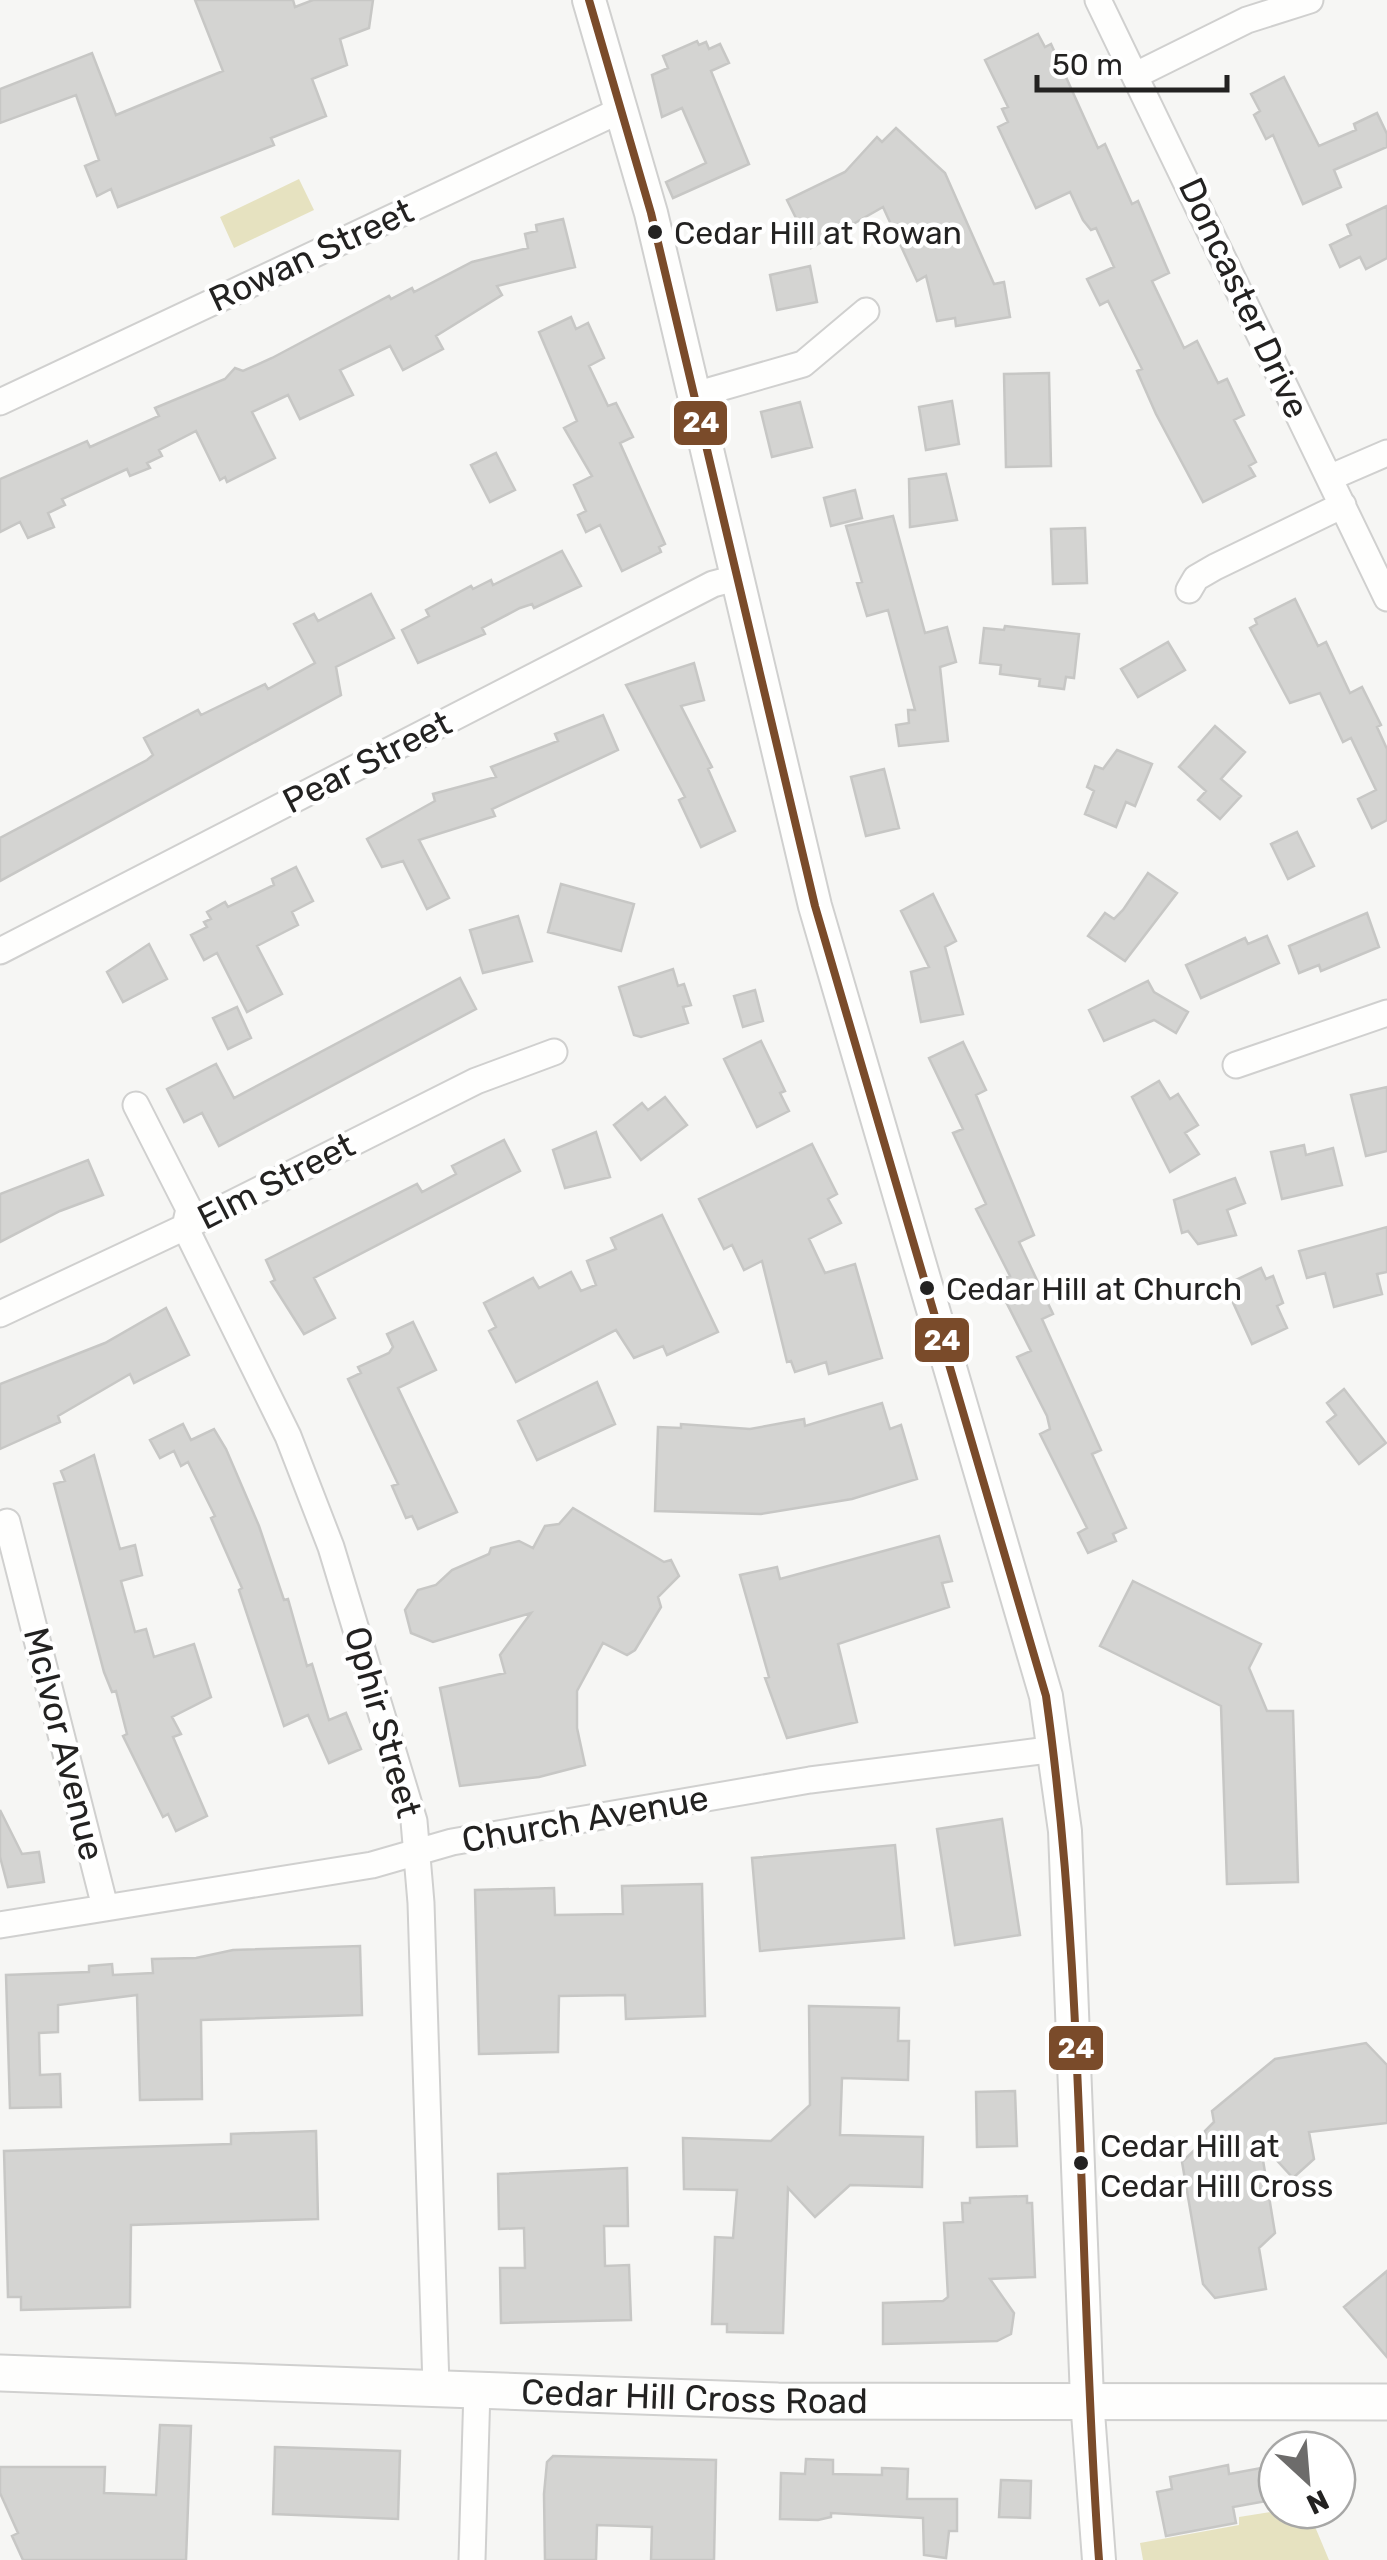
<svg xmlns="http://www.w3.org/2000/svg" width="1387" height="2560" viewBox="0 0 1387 2560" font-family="Rubik,sans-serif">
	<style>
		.green { fill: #e6e2c0 }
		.building { fill: #d4d4d2; stroke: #c7c7c5; stroke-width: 2.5 }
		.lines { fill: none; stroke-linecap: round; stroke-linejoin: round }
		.minor-casing { stroke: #d0d0cf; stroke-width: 29 }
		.tertiary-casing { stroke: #d0d0cf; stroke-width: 36 }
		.secondary-casing { stroke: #d0d0cf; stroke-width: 39 }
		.minor { stroke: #fefefd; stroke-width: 25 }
		.tertiary { stroke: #fefefd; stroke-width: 32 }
		.secondary { stroke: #fefefd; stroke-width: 35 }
		.bus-1-casing { stroke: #fff; stroke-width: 15 }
		.bus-1 { stroke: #7a4b2a; stroke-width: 8 }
		.bus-dot { fill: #232221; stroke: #fff; stroke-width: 4 }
		.labels { text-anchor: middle; stroke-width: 9; stroke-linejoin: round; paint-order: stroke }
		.bus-label { font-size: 32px; fill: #232221; stroke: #fff; text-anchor: start }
		.street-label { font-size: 35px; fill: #232221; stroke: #fff }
		.line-badge { stroke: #fff; stroke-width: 4 }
		.badge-label { font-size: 28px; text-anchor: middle; font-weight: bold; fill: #fff }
	</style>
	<rect width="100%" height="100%" fill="#f6f6f4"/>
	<!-- green -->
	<path class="green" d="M299,179L314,210L234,248L220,217Z
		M1282,2510H1308L1329,2560H1143L1140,2543L1239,2525V2517Z"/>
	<!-- building -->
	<path class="building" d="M195,0H293L295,7L313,0H373L369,28L340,39L347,65L312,79L326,116L271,138L274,145L118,207L111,189L97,196L85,166L99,160L76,95L0,123V89L92,53L116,115L223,71Z
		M1038,34L1045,47L1051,44L1098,148L1105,144L1132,204L1138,201L1169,273L1152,281L1184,348L1197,341L1218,383L1227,379L1244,415L1234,420L1256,462L1249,466L1255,476L1203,502L1156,414L1137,371L1142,369L1108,301L1100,305L1087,279L1114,267L1096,228L1091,230L1083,220L1070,192L1036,208L998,127L1008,122L1002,109L1008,107L985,60Z
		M697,41L699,45L706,42L709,49L720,44L729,63L711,71L749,164L673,198L666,182L706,163L682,108L662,117L652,75L668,68L663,56Z
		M1284,77L1319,146L1356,130L1354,124L1377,113L1387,134V147L1334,170L1341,187L1303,204L1273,135L1266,139L1254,115L1260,111L1251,94Z
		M896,128L945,173L994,284L1004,282L1010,317L956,326L955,318L937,321L926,276L917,281L883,207L811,248L787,200L845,172L877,137L882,142Z
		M1387,206V258L1366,269L1360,257L1340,267L1330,245L1351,235L1347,225Z
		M563,219L575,267L497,286L502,295L436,336L443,349L403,370L390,346L340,370L353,395L300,419L288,395L252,412L275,458L227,482L225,477L220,480L196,431L159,450L162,456L147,463L150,468L130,476L127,469L62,499L65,505L48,513L54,527L28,538L20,522L0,532V479L87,441L90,447L159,416L155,408L225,379L235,368L243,371L272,358L389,296L391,299L412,288L414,292L472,262L528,248L525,234L537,231L536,225Z
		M810,266L817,302L777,310L770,275Z
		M571,317L576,329L588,323L604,358L589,366L608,406L616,403L633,437L620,443L665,544L659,547L661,552L622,571L600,525L586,532L578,515L586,511L574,485L592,476L564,428L577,421L539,332Z
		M1049,373L1051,466L1006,467L1004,374Z
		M952,401L959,444L926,450L919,407Z
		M800,402L812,447L772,457L761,412Z
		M496,453L515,490L490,502L471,465Z
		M946,474L957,520L910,527L909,479Z
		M855,490L862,518L831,526L824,498Z
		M893,516L925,633L947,627L956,662L940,667L948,741L899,746L896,725L909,723L908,710H915L888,610L867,616L857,583L862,582L846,526Z
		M1085,528L1087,583L1053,584L1051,529Z
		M562,551L581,586L534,608L532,604L520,608L482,628L485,634L418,663L402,630L429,616L426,610L471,586L473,589L491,580L493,585Z
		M371,594L394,638L336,667L341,695L0,881V838L147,760L153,755L144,738L198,710L201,715L265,684L268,689L315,663L294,624L314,614L318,621Z
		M1295,599L1318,646L1326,642L1350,693L1362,687L1381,725L1377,727L1387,749V820L1372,828L1358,799L1376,790L1351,738L1343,742L1320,693L1290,703L1250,628L1257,624L1255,619Z
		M1005,626L1079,634L1074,678L1066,677L1064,689L1039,686L1040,679L1000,674L1001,665L980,663L984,628L1004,630Z
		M1168,642L1185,670L1138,697L1121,669Z
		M694,663L704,700L681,706L712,767L708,769L735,831L701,847L679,800L685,797L626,685Z
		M603,715L618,750L492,809L495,816L419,840L449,898L427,909L403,861L382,867L367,839L435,801L433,794L496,777L491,767L558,741L555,734Z
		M1215,726L1245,752L1221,779L1241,796L1220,819L1198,800L1206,791L1179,767Z
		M1117,750L1152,764L1135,806L1126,802L1116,827L1085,814L1094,791L1087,787L1095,766L1103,769Z
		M884,769L899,828L866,836L851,777Z
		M1297,832L1314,866L1288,879L1271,844Z
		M296,867L313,901L292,912L298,925L257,946L282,994L247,1012L217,953L204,960L191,935L207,927L204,922L211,919L207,912L225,902L228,907L274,885L272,879Z
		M1148,873L1177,893L1125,961L1088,936L1105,913L1114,919L1123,910Z
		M561,884L634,904L621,951L548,932Z
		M933,894L956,941L945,947L963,1014L921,1022L911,972L929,967L901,911Z
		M1367,913L1379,947L1321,971L1319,965L1299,973L1289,946Z
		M518,916L532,961L483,973L470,930Z
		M1267,936L1279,963L1201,998L1186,965L1245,938L1248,944Z
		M149,944L167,979L123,1002L107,972Z
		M673,969L678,986L684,984L691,1005L683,1007L688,1023L641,1037L634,1035L619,987Z
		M460,978L476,1009L219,1146L202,1113L184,1122L167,1089L216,1064L234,1098Z
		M1148,981L1154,992L1188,1012L1176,1033L1154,1020L1104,1041L1089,1010Z
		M755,990L763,1021L743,1027L734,996Z
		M237,1007L251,1038L228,1049L213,1018Z
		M761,1041L785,1091L780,1093L789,1111L757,1127L724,1059Z
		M963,1042L986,1090L976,1095L1034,1235L1019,1242L1053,1314L1042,1319L1101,1450L1092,1454L1126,1528L1113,1534L1116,1541L1088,1553L1078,1533L1087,1528L1040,1434L1050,1429L1047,1416L1017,1357L1031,1351L996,1282L1010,1276L976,1209L986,1204L953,1133L963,1129L929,1058Z
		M1159,1081L1170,1099L1178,1094L1198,1125L1185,1133L1199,1154L1170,1172L1132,1097Z
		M1387,1087V1151L1366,1156L1351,1095Z
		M665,1097L687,1125L641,1160L614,1125L642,1103L648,1110Z
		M596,1132L610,1177L565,1188L553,1150Z
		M504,1140L520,1171L314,1278L335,1318L304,1334L271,1282L275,1280L266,1260L417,1184L422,1192L456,1174L452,1166Z
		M812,1144L837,1194L828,1199L841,1223L809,1239L825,1273L855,1264L882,1358L829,1374L826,1362L795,1372L791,1361L787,1362L762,1261L744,1270L732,1245L724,1249L699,1199Z
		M1304,1145L1306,1155L1333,1148L1342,1185L1282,1199L1271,1152Z
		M88,1160L103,1195L60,1211L0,1242V1194Z
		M1235,1178L1245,1203L1227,1210L1236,1235L1198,1244L1188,1231L1182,1233L1174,1200Z
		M662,1215L718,1332L667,1355L663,1346L634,1358L616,1330L516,1382L489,1331L496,1327L484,1303L533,1278L539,1288L571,1272L581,1291L596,1285L587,1261L616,1249L611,1238Z
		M1387,1227V1272L1377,1274L1382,1294L1334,1307L1325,1273L1307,1278L1299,1251Z
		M1261,1268L1266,1279L1273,1276L1283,1303L1277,1306L1287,1328L1252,1344L1225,1285Z
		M166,1308L189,1355L134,1383L130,1374L58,1416L60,1422L0,1449V1384L105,1343Z
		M413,1322L436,1370L398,1388L457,1512L418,1529L412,1516L406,1518L392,1486L398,1484L348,1379L361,1373L358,1367L389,1353L393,1347L387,1334Z
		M597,1382L615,1424L537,1460L518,1421Z
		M1344,1389L1386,1443L1359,1464L1327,1422L1336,1415L1327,1403Z
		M882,1403L890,1429L901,1425L917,1479L852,1499L761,1514L655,1511L658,1427L681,1428V1424L750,1429L804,1419L805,1426Z
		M183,1424L191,1440L214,1429L226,1449L259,1526L284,1600L288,1599L307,1666L312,1664L329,1720L346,1713L361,1749L329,1763L308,1715L284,1726L239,1590L242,1588L211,1518L215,1516L188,1462L181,1466L174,1451L160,1458L150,1440Z
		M94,1455L120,1549L135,1545L142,1575L121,1581L135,1632L146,1629L154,1657L194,1644L211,1697L172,1717L181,1734L173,1737L207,1816L176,1831L168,1814L163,1817L123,1736L127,1734L116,1691L112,1692L104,1672L54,1484L65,1481L61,1471Z
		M573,1508L664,1562L671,1560L679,1576L658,1597L661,1607L635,1650L627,1655L603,1643L577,1691V1728L585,1765L539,1777L460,1786L440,1688L505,1673L500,1655L531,1613L433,1642L411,1633L405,1610L418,1590L436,1585L452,1570L489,1554L491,1548L519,1541L533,1548L545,1526L559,1524Z
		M939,1536L952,1581L942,1583L949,1607L838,1644L857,1722L787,1738L765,1678L769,1677L740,1575L777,1567L780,1579Z
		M1133,1581L1261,1644L1249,1668L1267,1711H1293L1298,1882L1227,1884L1221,1706L1100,1646Z
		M0,1810L22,1854L39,1852L44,1882L8,1887L0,1857Z
		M1002,1819L1020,1935L955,1945L937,1829Z
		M895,1845L904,1938L760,1951L752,1858Z
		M702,1884L705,2016L626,2019L625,1995L559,1996L558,2052L479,2054L475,1890L554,1888L555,1915L623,1914L622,1886Z
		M360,1946L362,2015L201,2020L202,2099L140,2100L137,1995L58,2005V2032L39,2033L40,2075L60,2074L61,2107L10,2108L6,1975L89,1972V1966L112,1964L113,1975L153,1973L152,1959L196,1958L233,1950Z
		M809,2006L899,2008L898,2041H909L908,2080L842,2078L840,2135L923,2137L922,2187L850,2185L815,2217L788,2188L783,2333L727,2332V2324H712L715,2237L733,2238L737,2190L684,2189L683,2138L771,2141L810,2105Z
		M1366,2043L1387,2065V2123L1309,2132L1314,2159L1293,2178L1260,2142L1275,2233L1259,2248L1266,2289L1215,2298L1203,2284L1182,2162L1206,2139L1205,2131L1214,2122L1212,2111L1275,2059Z
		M1015,2091L1017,2146L977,2147L976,2092Z
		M316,2131L318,2219L131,2225L130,2307L21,2310V2297H8L4,2151L231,2144V2134Z
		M627,2168L628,2226H604L605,2266L629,2265L631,2320L501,2323L500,2268H525L524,2228L499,2229L498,2174Z
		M1027,2196V2203H1032L1035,2277L990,2279L1014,2313L1011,2334L997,2341L883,2344V2303L943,2301L948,2297L944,2223L963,2222L962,2203H970V2198Z
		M1387,2271V2357L1344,2307Z
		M160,2425L191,2426L186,2560H23L12,2536L18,2533L0,2493V2467H105L104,2493L156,2495Z
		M275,2447L400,2451L398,2519L273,2514Z
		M553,2456L716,2460L714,2560H651L652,2527L597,2525L596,2560H545L544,2494L547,2462Z
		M806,2459L833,2460V2474L882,2475V2468L908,2469L907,2499H957V2531H949L946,2558L924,2555L923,2518L831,2513V2517L818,2520L780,2519L781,2473L805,2474Z
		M1228,2465L1229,2474L1277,2465V2499L1233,2507L1236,2523L1166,2536L1157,2492L1172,2489L1170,2477Z
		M1001,2480L1031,2481L1030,2518L999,2517Z"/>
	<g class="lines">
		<!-- minor casing -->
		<g class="minor-casing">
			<path id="minor" d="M1098,0L1387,598
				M1138,74L1247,20L1310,0
				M695,395L803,364L866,311
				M0,402L623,109
				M1329,478L1387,453
				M1189,590L1196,578L1215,567L1343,505
				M0,951L713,584L736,578
				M1236,1065L1387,1013
				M136,1105L189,1209L185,1227L288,1436L331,1547L414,1821L421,1903L436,2387
				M0,1314L185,1227L476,1081L554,1052
				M7,1522L105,1907
				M0,1925L372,1865L452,1842L810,1780L1056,1749
				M472,2560L477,2389"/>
		</g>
		<!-- tertiary casing -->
		<g class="tertiary-casing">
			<path id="tertiary" d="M589,0L651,213L815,906L1046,1696L1065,1831L1087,2399L1099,2560"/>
		</g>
		<!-- secondary casing -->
		<g class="secondary-casing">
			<g id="secondary">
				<path id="s1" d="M0,2373L778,2401L1387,2402"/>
			</g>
		</g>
		<!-- minor -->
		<use href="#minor" class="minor"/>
		<!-- tertiary -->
		<use href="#tertiary" class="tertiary"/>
		<!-- secondary -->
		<use href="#secondary" class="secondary"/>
		<!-- bus-1 casing -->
		<g class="bus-1-casing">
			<path id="bus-1" d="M589,0L651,213L815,906L1046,1696C1086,1981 1078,2273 1099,2560"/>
		</g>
		<!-- bus-1 -->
		<use href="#bus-1" class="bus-1"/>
	</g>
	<!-- markers -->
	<g class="bus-dot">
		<circle cx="655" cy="232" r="9"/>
		<circle cx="927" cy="1288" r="9"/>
		<circle cx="1081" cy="2163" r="9"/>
	</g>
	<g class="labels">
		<!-- bus labels -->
		<g class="bus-label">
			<text x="674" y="244">Cedar Hill at Rowan</text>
			<text x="946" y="1300">Cedar Hill at Church</text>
			<text x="1100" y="2157">Cedar Hill at<tspan x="1100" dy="40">Cedar Hill Cross</tspan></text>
		</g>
		<!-- street labels -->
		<g class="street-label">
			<text transform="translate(311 255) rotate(-25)" y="12">Rowan Street</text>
			<text transform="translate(1244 298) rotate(65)" y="12">Doncaster Drive</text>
			<text transform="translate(367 762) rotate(-27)" y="12">Pear Street</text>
			<text transform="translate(276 1181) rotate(-27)" y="12">Elm Street</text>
			<text transform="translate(383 1722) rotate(74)" y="12">Ophir Street</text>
			<text transform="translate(64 1744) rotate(76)" y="12">McIvor Avenue</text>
			<text transform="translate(585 1819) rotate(-10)" y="12">Church Avenue</text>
			<text dy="12" stroke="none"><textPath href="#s1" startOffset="695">Cedar Hill Cross Road</textPath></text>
		</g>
	</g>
	<g class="line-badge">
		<rect x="672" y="399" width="57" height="48" rx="10" fill="#7a4b2a"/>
		<rect x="913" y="1316" width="58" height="48" rx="10" fill="#7a4b2a"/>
		<rect x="1047" y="2024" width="58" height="48" rx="10" fill="#7a4b2a"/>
	</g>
	<g class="badge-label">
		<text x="701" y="432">24</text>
		<text x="942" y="1350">24</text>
		<text x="1076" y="2058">24</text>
	</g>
	<!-- north arrow -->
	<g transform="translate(1307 2480) rotate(154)"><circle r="48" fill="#ffffff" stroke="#a7a7a6" stroke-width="2.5"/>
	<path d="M0-8L18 38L0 25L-18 38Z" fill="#6d6c6b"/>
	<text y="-15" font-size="28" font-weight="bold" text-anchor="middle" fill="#232221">N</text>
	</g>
	<!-- scale -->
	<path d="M1037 75v15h190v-15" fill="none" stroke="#232221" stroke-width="5"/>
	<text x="1052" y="75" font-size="30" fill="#232221" stroke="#ffffff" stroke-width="8" paint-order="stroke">50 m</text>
</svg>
